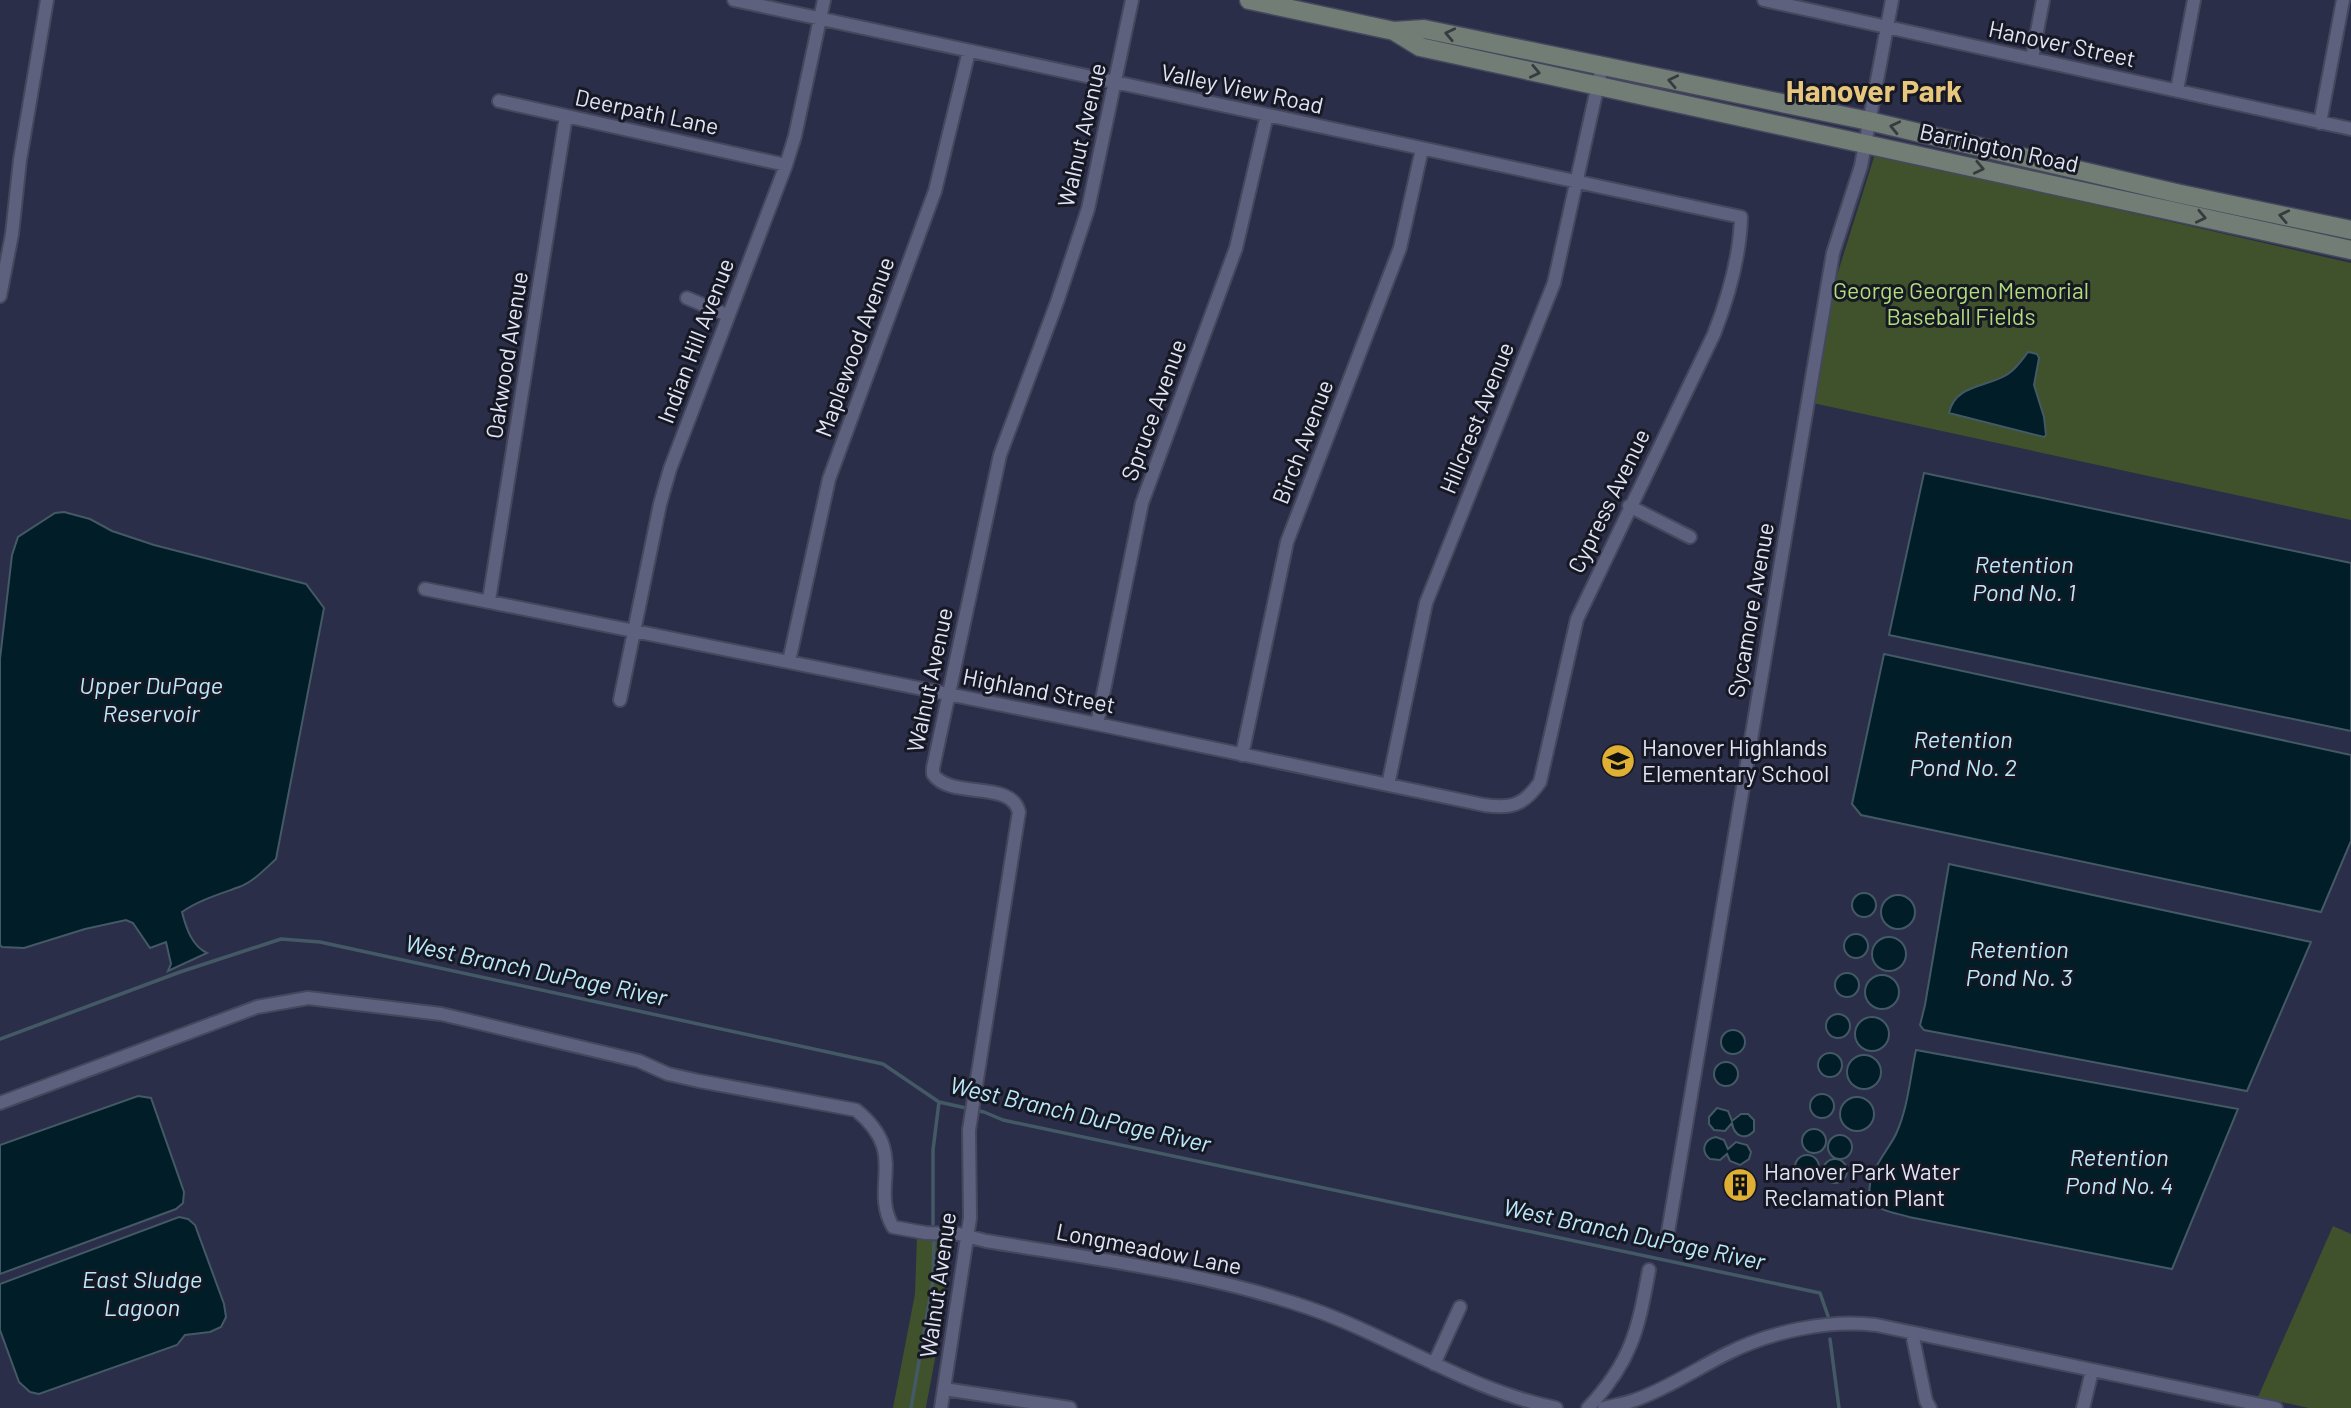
<svg xmlns="http://www.w3.org/2000/svg" width="2351" height="1408" viewBox="0 0 2351 1408" font-family="Barlow,sans-serif">
	<style>
		.green { fill: #40522b }
		.water { fill: #001d28; stroke: #445966; stroke-width: 2 }
		.lines { fill: none; stroke-linecap: round; stroke-linejoin: round }
		.stream { stroke: #445966; stroke-width: 3.5 }
		.minor-casing { stroke: #45485d; stroke-width: 16 }
		.secondary-casing { stroke: #45485d; stroke-width: 21 }
		.minor { stroke: #5d617e; stroke-width: 12 }
		.secondary { stroke: #727d76; stroke-width: 18 }
		.oneway { stroke: #363b40 }
		.labels { text-anchor: middle; stroke-width: 6; stroke-linejoin: round; paint-order: stroke }
		.street-label { font-size: 23px; fill: #e2e5f6; stroke: #161823 }
		.park-label { font-size: 23px; fill: #b1dd7b; stroke: #161823 }
		.poi-label { font-size: 23px; fill: #e2e5f6; stroke: #161823; text-anchor: start }
		.water-label { font-size: 24px; font-style: italic; fill: #bbe9fc; stroke: #161823 }
		.district-label { font-size: 30px; font-weight: bold; fill: #e7c77d; stroke: #161823 }
	</style>
	<rect width="100%" height="100%" fill="#2b2e48"/>
	<!-- green -->
	<path class="green" d="M1875,154L2351,263V520L1813,403L1833,288Z
		M2333,1226L2351,1234V1408H2309L2258,1397Z
		M917,1236L943,1237C957,1255 931,1380 926,1408H893L915,1294Z"/>
	<!-- water -->
	<path class="water" d="M2028,352L2037,354L2039,358L2034,385L2044,417L2046,435L2044,437L1949,413C1955,384 1989,387 2008,374C2017,368 2022,360 2028,352Z
		M1924,473L2351,563V731L1889,635Z
		M64,512L90,519L112,531L154,545L306,584L324,608L276,859C265,869 253,882 239,887C220,894 199,900 182,912C186,928 192,946 207,953L168,971L171,964L166,942L150,948L133,923L126,920L85,929L24,948L2,947L0,945V659L12,555L18,537L55,513Z
		M1884,654L2351,755V841L2321,912L1861,815L1852,804Z
		M1949,864L2311,942L2247,1091L1924,1030L1920,1025L1925,1005Z
		M1852 905a12 12 0 1 1 24 0a12 12 0 1 1-24 0Z
		M1881 912a17 17 0 1 1 34 0a17 17 0 1 1-34 0Z
		M1844 946a12 12 0 1 1 24 0a12 12 0 1 1-24 0Z
		M1872 954a17 17 0 1 1 34 0a17 17 0 1 1-34 0Z
		M1835 985a12 12 0 1 1 24 0a12 12 0 1 1-24 0Z
		M1865 992a17 17 0 1 1 34 0a17 17 0 1 1-34 0Z
		M1826 1026a12 12 0 1 1 24 0a12 12 0 1 1-24 0Z
		M1855 1034a17 17 0 1 1 34 0a17 17 0 1 1-34 0Z
		M1721 1042a12 12 0 1 1 24 0a12 12 0 1 1-24 0Z
		M1916,1050L2238,1109L2172,1269L1909,1217C1897,1213 1876,1211 1871,1199C1863,1176 1887,1153 1896,1134C1908,1108 1910,1078 1916,1050Z
		M1818 1065a12 12 0 1 1 24 0a12 12 0 1 1-24 0Z
		M1847 1072a17 17 0 1 1 34 0a17 17 0 1 1-34 0Z
		M1714 1074a12 12 0 1 1 24 0a12 12 0 1 1-24 0Z
		M1810 1106a12 12 0 1 1 24 0a12 12 0 1 1-24 0Z
		M138,1096L151,1098L184,1192L183,1203L176,1209L0,1274V1145Z
		M1840 1114a17 17 0 1 1 34 0a17 17 0 1 1-34 0Z
		M1717,1108L1728,1111L1732,1121L1741,1114H1748L1754,1120V1131C1745,1141 1734,1136 1732,1123L1725,1131L1714,1130L1709,1124V1117Z
		M1802 1141a12 12 0 1 1 24 0a12 12 0 1 1-24 0Z
		M1828 1147a12 12 0 1 1 24 0a12 12 0 1 1-24 0Z
		M1716,1137L1724,1140L1728,1149L1736,1142L1747,1145L1751,1152L1749,1159L1740,1165L1730,1161L1727,1154L1720,1160L1710,1159C1700,1151 1704,1139 1716,1137Z
		M1795 1167a12 12 0 1 1 24 0a12 12 0 1 1-24 0Z
		M1823 1171a12 12 0 1 1 24 0a12 12 0 1 1-24 0Z
		M179,1217L188,1219L195,1225L224,1304L226,1317L221,1327L210,1332L185,1335L177,1345L39,1394L30,1392L19,1382L0,1330V1284Z"/>
	<g class="lines">
		<!-- stream -->
		<path class="stream" d="M0,1039L180,972L281,939L320,942L883,1064L939,1102L984,1112L1003,1120L1820,1293L1828,1316
			M933,1224V1150L939,1102
			M1830,1339L1839,1408
			M911,1408L933,1280L934,1237"/>
		<!-- minor casing -->
		<g class="minor-casing">
			<path id="minor" d="M1764,0L2351,129
				M2032,58L2043,0
				M2177,90L2194,0
				M499,101L786,165
				M2320,123L2343,0
				M0,296L12,234L20,160L47,0
				M687,298L727,315
				M1629,506L1690,537
				M425,589L1097,724L1484,805C1512,809 1524,805 1540,782L1577,619L1714,334C1728,298 1740,256 1741,217L734,0
				M489,600L566,116
				M789,661L829,479L935,191L969,51
				M620,700L660,504L670,469L786,165L795,136L824,0
				M1097,724L1142,503L1236,248L1267,115
				M1242,755L1287,542L1400,248L1422,149
				M1388,785L1426,603L1554,283L1602,66
				M0,1103L257,1007L308,998L441,1014L639,1061L668,1074L699,1081L856,1110C910,1154 869,1185 893,1227L926,1233L959,1234L986,1241C1095,1259 1204,1272 1309,1308C1393,1337 1468,1390 1556,1408
				M1668,1232L1833,253L1861,166L1892,0
				M1912,1333L1926,1401L1930,1408
				M1434,1364L1460,1307
				M944,1389L1070,1408
				M941,1408L970,1218L969,1130L1019,812C1011,779 950,800 933,774V768L1000,455L1057,302L1088,209L1132,0
				M1588,1408C1631,1362 1638,1331 1649,1270
				M1604,1408C1614,1405 1625,1404 1635,1400C1667,1389 1696,1369 1726,1354C1769,1332 1828,1319 1876,1325L2276,1408
				M2083,1408L2092,1371"/>
		</g>
		<!-- secondary casing -->
		<g class="secondary-casing">
			<path id="secondary" d="M1249,0L1394,31L1424,29L1869,121L2176,193L2351,230
				M1394,31L1420,47L2351,250"/>
		</g>
		<!-- minor -->
		<use href="#minor" class="minor"/>
		<!-- secondary -->
		<use href="#secondary" class="secondary"/>
	</g>
	<!-- one-way arrows -->
	<defs><path id="oneway-chevron" d="M-2-3.5L2.5 0L-2 3.5" fill="none" stroke-width="1.6" stroke-linecap="round" stroke-linejoin="round" transform="scale(1.75)"/></defs>
	<g class="oneway">
		<use href="#oneway-chevron" transform="translate(1450 34) rotate(-168)"/>
		<use href="#oneway-chevron" transform="translate(1535 72) rotate(12)"/>
		<use href="#oneway-chevron" transform="translate(1673 81) rotate(-168)"/>
		<use href="#oneway-chevron" transform="translate(1895 127) rotate(-167)"/>
		<use href="#oneway-chevron" transform="translate(1979 168) rotate(12)"/>
		<use href="#oneway-chevron" transform="translate(2284 216) rotate(-168)"/>
		<use href="#oneway-chevron" transform="translate(2201 217) rotate(12)"/>
	</g>
	<!-- icons -->
	<defs>
		<g id="school-disc" transform="scale(1.75)"><circle r="9.5" fill="#e0b034" stroke="#161823"/><path d="M0-5L7-2L0 1L-7-2ZM-4 1L0 2.5L4 1V4Q0 6-4 4Z" fill="#111"/></g>
		<g id="building-disc" transform="scale(1.75)"><circle r="9.5" fill="#e0b034" stroke="#161823"/><path d="M-4-6H4V6H1V3H-1V6H-4ZM-2.5-4.3h1.7v1.8h-1.7ZM.8-4.3h1.7v1.8H.8ZM-2.5-1h1.7V.8h-1.7ZM.8-1h1.7V.8H.8Z" fill="#111"/></g>
	</defs>
	<g fill-rule="evenodd">
		<use href="#school-disc" x="1618" y="761"/>
		<use href="#building-disc" x="1740" y="1185"/>
	</g>
	<g class="labels">
		<!-- street labels -->
		<g class="street-label">
			<text transform="translate(2062 44) rotate(12)" y="8">Hanover Street</text>
			<text transform="translate(1242 89) rotate(12)" y="8">Valley View Road</text>
			<text transform="translate(647 112) rotate(12)" y="8">Deerpath Lane</text>
			<text transform="translate(1082 135) rotate(-77)" y="8">Walnut Avenue</text>
			<text transform="translate(1999 148) rotate(12)" y="8">Barrington Road</text>
			<text transform="translate(696 341) rotate(-69)" y="8">Indian Hill Avenue</text>
			<text transform="translate(855 347) rotate(-70)" y="8">Maplewood Avenue</text>
			<text transform="translate(507 355) rotate(-81)" y="8">Oakwood Avenue</text>
			<text transform="translate(1154 410) rotate(-70)" y="8">Spruce Avenue</text>
			<text transform="translate(1477 418) rotate(-68)" y="8">Hillcrest Avenue</text>
			<text transform="translate(1303 442) rotate(-69)" y="8">Birch Avenue</text>
			<text transform="translate(1609 501) rotate(-64)" y="8">Cypress Avenue</text>
			<text transform="translate(1751 610) rotate(-80)" y="8">Sycamore Avenue</text>
			<text transform="translate(930 680) rotate(-78)" y="8">Walnut Avenue</text>
			<text transform="translate(1039 691) rotate(11)" y="8">Highland Street</text>
			<text transform="translate(1149 1249) rotate(11)" y="8">Longmeadow Lane</text>
			<text transform="translate(938 1285) rotate(-82)" y="8">Walnut Avenue</text>
		</g>
		<!-- park labels -->
		<g class="park-label">
			<text x="1961" y="299">George Georgen Memorial<tspan x="1961" dy="26">Baseball Fields</tspan></text>
		</g>
		<!-- poi labels -->
		<g class="poi-label">
			<text x="1642" y="756">Hanover Highlands<tspan x="1642" dy="26">Elementary School</tspan></text>
			<text x="1764" y="1180">Hanover Park Water<tspan x="1764" dy="26">Reclamation Plant</tspan></text>
		</g>
		<!-- water labels -->
		<g class="water-label">
			<text x="2024" y="573">Retention<tspan x="2024" dy="28">Pond No. 1</tspan></text>
			<text x="151" y="694">Upper DuPage<tspan x="151" dy="28">Reservoir</tspan></text>
			<text x="1963" y="748">Retention<tspan x="1963" dy="28">Pond No. 2</tspan></text>
			<text x="2019" y="958">Retention<tspan x="2019" dy="28">Pond No. 3</tspan></text>
			<text transform="translate(536 971) rotate(12)" y="8">West Branch DuPage River</text>
			<text transform="translate(1080 1115) rotate(13)" y="8">West Branch DuPage River</text>
			<text x="2119" y="1166">Retention<tspan x="2119" dy="28">Pond No. 4</tspan></text>
			<text transform="translate(1634 1235) rotate(12)" y="8">West Branch DuPage River</text>
			<text x="142" y="1288">East Sludge<tspan x="142" dy="28">Lagoon</tspan></text>
		</g>
		<!-- district labels -->
		<g class="district-label">
			<text x="1874" y="102">Hanover Park</text>
		</g>
	</g>
</svg>
